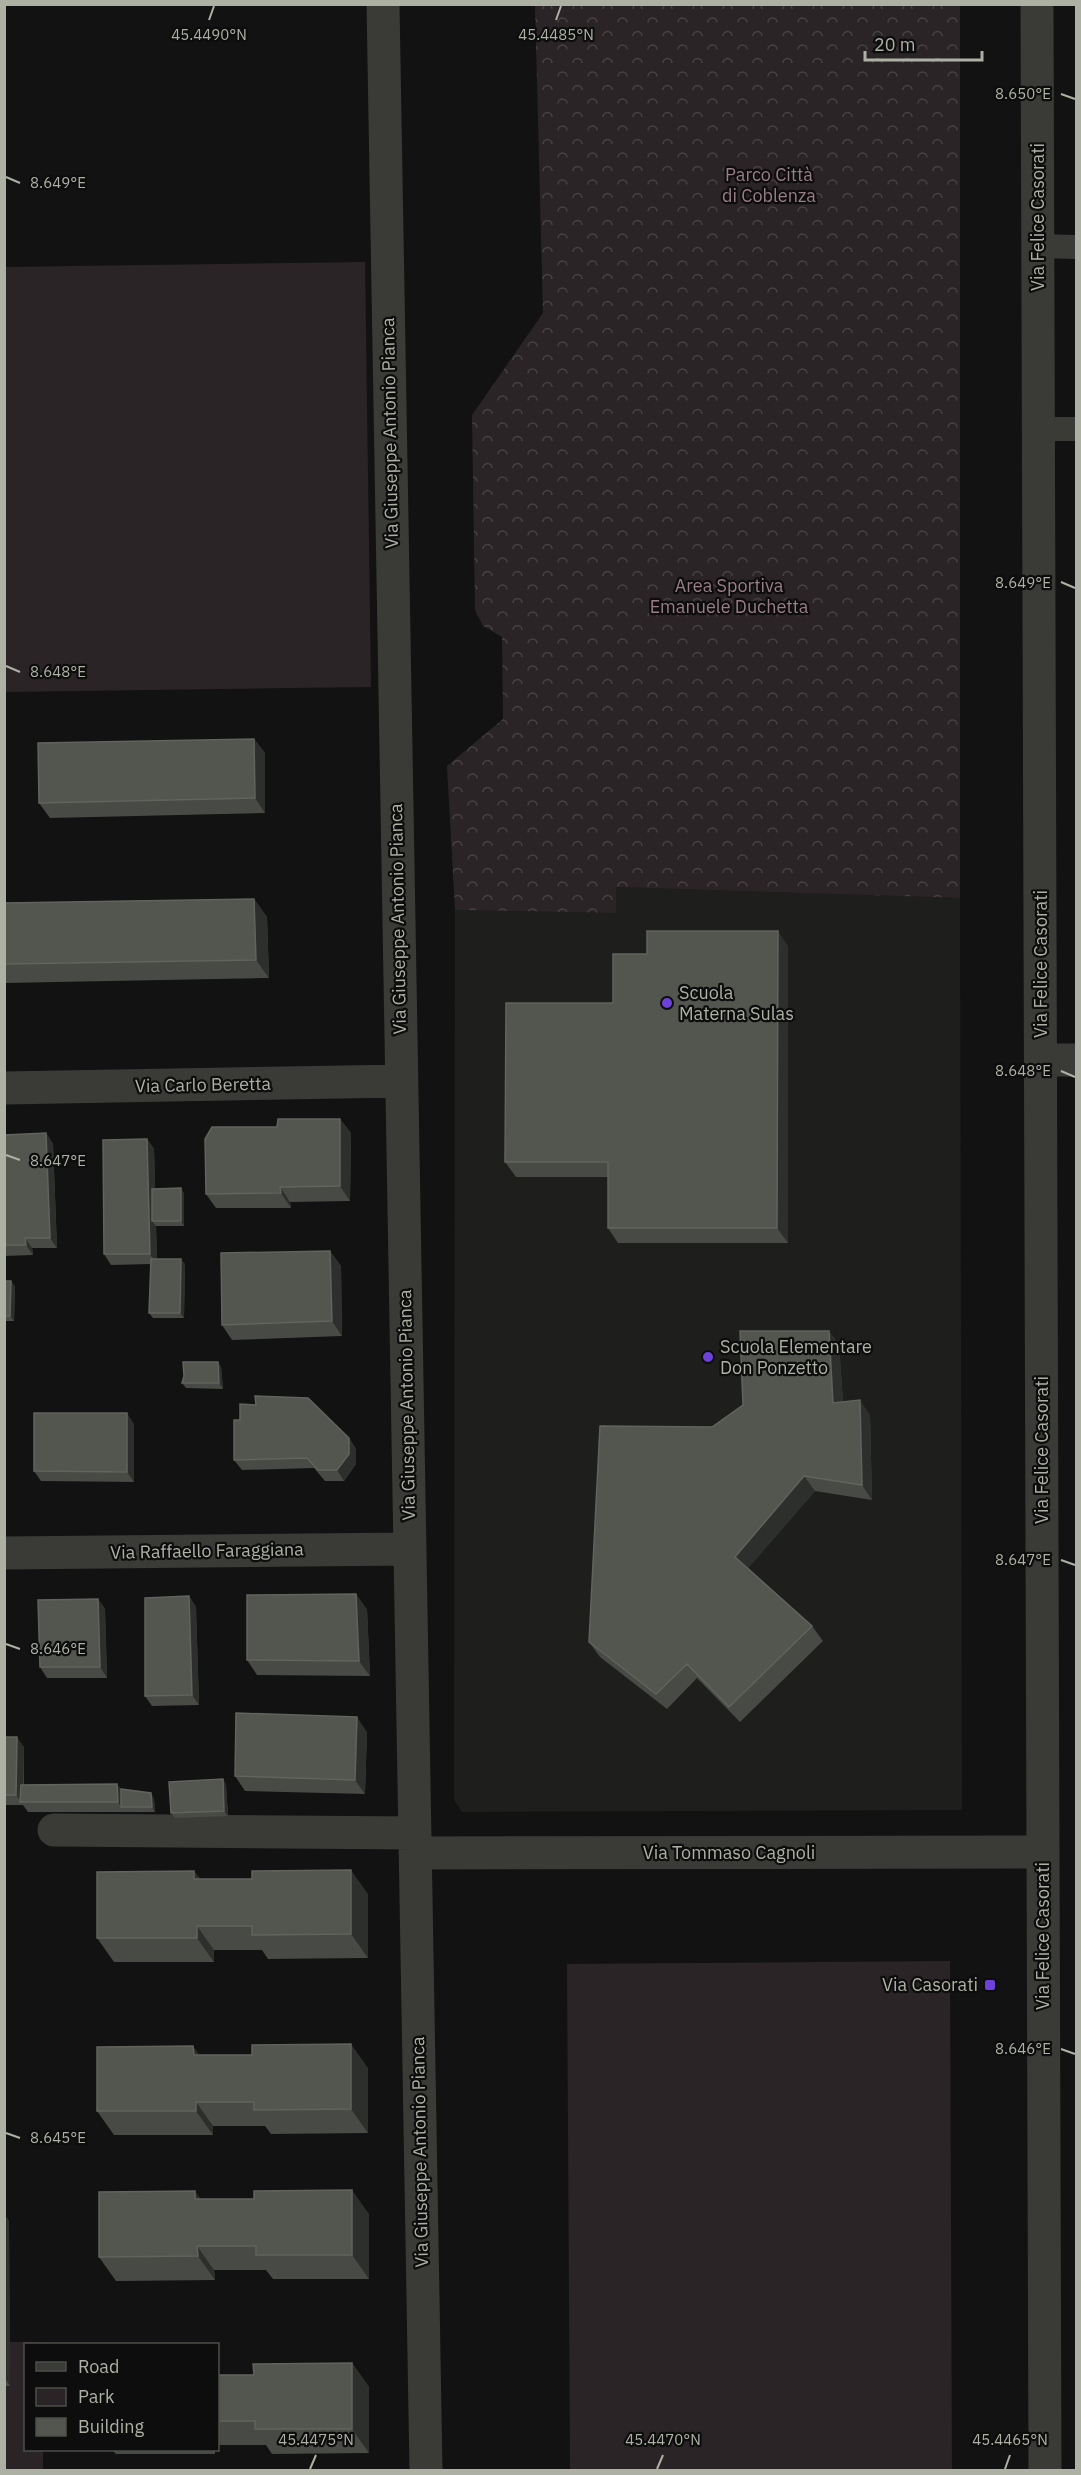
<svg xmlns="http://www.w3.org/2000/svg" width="1081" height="2475" viewBox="0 0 1081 2475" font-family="'IBM Plex Sans',sans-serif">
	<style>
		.built { fill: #1e1f1d }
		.green { fill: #2b2426 }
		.forest { fill: url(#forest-crowns) }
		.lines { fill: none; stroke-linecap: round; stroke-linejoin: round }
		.service { stroke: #3a3b37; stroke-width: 24 }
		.minor { stroke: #3a3b37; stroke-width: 33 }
		.wall { fill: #484a45 }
		.shaded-wall { fill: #2d2f2c }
		.building { fill: #53554f; stroke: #61635d; stroke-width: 1.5 }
		.ticks { fill: none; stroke: #adb1a4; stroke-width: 2 }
		.poi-dot { fill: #6c42d9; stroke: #0c0d0c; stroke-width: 2 }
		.labels { text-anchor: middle; stroke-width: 4.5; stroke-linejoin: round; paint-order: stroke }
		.park-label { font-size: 18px; fill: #9a7d86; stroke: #0c0d0c }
		.street-label { font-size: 18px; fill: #adb1a4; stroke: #0c0d0c }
		.poi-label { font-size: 18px; fill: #adb1a4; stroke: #0c0d0c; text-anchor: start }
		.ticks-label { font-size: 15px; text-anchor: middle; fill: #adb1a4; stroke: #0c0d0c; stroke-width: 4.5; stroke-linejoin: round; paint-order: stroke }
	</style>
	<defs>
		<pattern id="forest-crowns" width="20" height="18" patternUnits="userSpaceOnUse" patternTransform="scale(1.5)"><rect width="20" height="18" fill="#2b2426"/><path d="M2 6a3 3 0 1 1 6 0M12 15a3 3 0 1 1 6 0" fill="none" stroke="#474142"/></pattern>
	</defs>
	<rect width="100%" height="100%" fill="#111211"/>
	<!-- built -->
	<path class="built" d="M615,887L960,898L962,1810L462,1812L454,1800L455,910L615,913Z"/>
	<!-- green -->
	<path class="green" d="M365,262L371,687L5,692V267Z
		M950,1961L952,2470H570L567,1964Z
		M10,2342H42V2344H26V2450H43V2470H5L4,2386L10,2385Z"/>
	<!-- forest -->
	<path class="forest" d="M535,5H960V898L616,887V913L455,910L447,766L503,719L502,637L483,626L475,610L472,415L543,313Z"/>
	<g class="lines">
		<!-- service -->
		<path class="service" d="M1038,246L1076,247
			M1038,429H1076"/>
		<!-- minor -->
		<path class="minor" d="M383,4L426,2470
			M1037,4L1045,2470
			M1041,1060H1076
			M4,1088L401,1081
			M4,1553L409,1549
			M54,1830L415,1833
			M415,1853L1043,1852"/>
	</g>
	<!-- wall -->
	<path class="wall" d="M254,739L265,753V813L50,818L39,803Z
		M254,899L267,917L269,978L4,983V903Z
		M788,946V1243H618L608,1228V1177H516L505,1162L647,954Z
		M340,1119L351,1133L350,1201L290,1202L291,1208H216L206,1194L277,1127Z
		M46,1133L53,1144L57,1248H32L33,1255L4,1256V1135Z
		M147,1139L154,1149L155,1189L181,1188L184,1194V1226H156L157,1259L185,1264L184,1318H153L149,1313L151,1264L111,1265L104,1254Z
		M330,1251L341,1266L342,1336L232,1340L222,1325Z
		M4,1281L15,1286L14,1321H4Z
		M829,1331L839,1345L843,1402L870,1415L872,1500L815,1491L748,1568L812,1626L823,1641L740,1722L697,1678L667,1709L600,1657L589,1642L712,1427L743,1405Z
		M218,1362L221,1367L223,1389L186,1388L182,1383Z
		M134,1424V1482L41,1481L34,1471Z
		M349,1438L356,1449V1464L344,1481H325L314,1468L242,1470L234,1460Z
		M189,1596L196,1607L199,1705L152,1706L145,1696Z
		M98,1599L105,1609L107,1678H47L40,1667Z
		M367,1609L370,1676L257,1675L247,1660Z
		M367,1732L365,1794L245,1791L235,1776Z
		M4,1737L24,1747V1785L121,1789L151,1793L154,1799L155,1812H28L23,1805H4Z
		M223,1779L226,1785L228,1816L175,1818L171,1813Z
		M194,1871L200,1879H252L368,1894V1958L268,1959L262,1950H214V1962H114L97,1938Z
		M200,2055H252L368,2068V2133L271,2134L265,2126H213V2135H114L97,2111Z
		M200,2199H254L369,2214V2279H273L266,2270H214L215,2280L116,2281L99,2257Z
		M4,2214L9,2221L10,2386H4Z
		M352,2363L369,2387V2453L272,2454L266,2445H218V2375H254Z
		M112,2450H215V2454H116Z"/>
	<!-- shaded-wall -->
	<path class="shaded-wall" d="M254,739L265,753V813L255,798Z
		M254,899L267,917L269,978L256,960Z
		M778,931L788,946V1243L777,1228Z
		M340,1119L351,1133L350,1201L340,1186Z
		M46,1133L53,1144L57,1248L50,1238Z
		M147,1139L154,1149L156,1221H152L156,1226L157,1264L150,1254Z
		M280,1187L290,1202L291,1208L281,1193Z
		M181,1188L184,1194V1226L181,1221Z
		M25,1238L32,1248L33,1255L26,1245Z
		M330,1251L341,1266L342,1336L332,1321Z
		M181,1259L185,1264L184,1318L180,1313Z
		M11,1281L15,1286L14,1321L10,1316Z
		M829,1331L839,1345L844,1417L833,1403Z
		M218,1362L221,1367L223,1389L219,1383Z
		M860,1400L870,1415L872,1500L862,1485Z
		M127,1413L134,1424V1482L127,1472Z
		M349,1438L356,1449V1464L344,1481L337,1470Z
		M804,1476L815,1491L745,1572L735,1557Z
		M356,1594L367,1609L370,1676L359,1661Z
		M189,1596L196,1607L199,1705L192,1695Z
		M98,1599L105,1609L107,1678L100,1667Z
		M357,1717L367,1732L365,1794L355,1780Z
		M17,1737L24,1747L23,1802H21L16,1795Z
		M223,1779L226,1785L228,1816L224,1811Z
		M117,1784L125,1794L121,1807L118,1802Z
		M151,1793L154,1799L155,1812L152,1807Z
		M351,1870L368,1894V1958L351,1934Z
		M194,1871L211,1896L194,1879Z
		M197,1926L214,1950V1962L197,1938Z
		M351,2044L368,2068V2133L351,2109Z
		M193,2046L210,2070L194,2055Z
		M196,2102L213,2126V2135L196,2111Z
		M352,2190L369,2214V2279L352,2255Z
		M195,2191L212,2215L195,2199Z
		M4,2214L9,2221L10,2386L4,2377Z
		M197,2246L214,2270L215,2280L198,2256Z
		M352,2363L369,2387V2453L352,2429Z"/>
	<!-- building -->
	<path class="building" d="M254,739L255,798L39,803L38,743Z
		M254,899L256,960L4,964V903Z
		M647,931H778L777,1228H608V1162H505L506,1003H613V954H647Z
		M278,1119H340V1186L280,1187L281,1193L206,1194L205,1139L212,1127H277Z
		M46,1133L50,1238H25L26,1245H4V1135Z
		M147,1139L150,1254H104L103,1140Z
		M181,1188V1221H152V1189Z
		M330,1251L332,1321L222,1325L221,1253Z
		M151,1259H181L180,1313H149Z
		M4,1281H11L10,1316H4Z
		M740,1331H829L833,1403L860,1400L862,1485L804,1476L735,1557L812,1626L729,1707L687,1664L656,1694L589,1642L600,1426L712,1427L743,1405Z
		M183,1362H218L219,1383H182L184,1376Z
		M255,1396L308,1398L349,1438V1454L337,1470H318L307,1458L234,1460V1420H240V1404L256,1405Z
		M34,1413H127V1472L34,1471Z
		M356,1594L359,1661L247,1660V1595Z
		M189,1596L192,1695L145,1696V1598Z
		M98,1599L100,1667H40L38,1600Z
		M236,1713L357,1717L355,1780L235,1776Z
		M4,1737H17L16,1795H4Z
		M223,1779L224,1811L171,1813L169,1782Z
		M117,1784L118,1802H20L21,1785Z
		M121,1789L151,1793L152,1807H121Z
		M351,1870V1934L252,1935V1926H197V1938H97V1872L194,1871V1879H252V1871Z
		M351,2044V2109L254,2110V2102H196V2111H97V2047L193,2046L194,2055H252V2045Z
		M352,2190V2255H256V2246H197L198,2256L99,2257V2192L195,2191V2199H254V2191Z
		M352,2363V2429H255V2421H218V2375H254L253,2364Z"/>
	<!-- ticks -->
	<path class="ticks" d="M209,20L214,6M556,20L561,6M1061,94L1075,99M6,177L20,183M1061,582L1075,588M6,666L20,672M1061,1071L1075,1077M6,1155L20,1160M1061,1560L1075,1565M6,1644L20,1649M1061,2049L1075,2054M6,2133L20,2138M310,2469L316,2455M657,2469L663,2455M1005,2469L1010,2455"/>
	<!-- markers -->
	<g class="poi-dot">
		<circle cx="667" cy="1003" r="6"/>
		<circle cx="708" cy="1357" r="6"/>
		<rect x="984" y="1979" width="12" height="12" rx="3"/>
	</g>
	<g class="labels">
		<!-- park labels -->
		<g class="park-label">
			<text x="769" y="181">Parco Città<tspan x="769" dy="21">di Coblenza</tspan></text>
			<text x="729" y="592">Area Sportiva<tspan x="729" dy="21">Emanuele Duchetta</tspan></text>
		</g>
		<!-- street labels -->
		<g class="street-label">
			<text transform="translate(1038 217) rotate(-90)" y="6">Via Felice Casorati</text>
			<text transform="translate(390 433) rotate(-91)" y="6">Via Giuseppe Antonio Pianca</text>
			<text transform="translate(398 919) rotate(-91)" y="6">Via Giuseppe Antonio Pianca</text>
			<text transform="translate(1041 964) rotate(-90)" y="6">Via Felice Casorati</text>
			<text transform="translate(203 1085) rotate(-1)" y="6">Via Carlo Beretta</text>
			<text transform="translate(407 1405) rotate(-91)" y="6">Via Giuseppe Antonio Pianca</text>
			<text transform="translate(1042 1450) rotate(-90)" y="6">Via Felice Casorati</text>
			<text transform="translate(207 1551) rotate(-1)" y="6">Via Raffaello Faraggiana</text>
			<text x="729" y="1859">Via Tommaso Cagnoli</text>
			<text transform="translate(1043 1936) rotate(-90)" y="6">Via Felice Casorati</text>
			<text transform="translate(420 2152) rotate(-91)" y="6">Via Giuseppe Antonio Pianca</text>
		</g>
		<!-- poi labels -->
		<g class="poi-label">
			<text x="679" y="999">Scuola<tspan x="679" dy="21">Materna Sulas</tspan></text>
			<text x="720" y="1353">Scuola Elementare<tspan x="720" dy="21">Don Ponzetto</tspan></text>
			<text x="978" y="1991" text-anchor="end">Via Casorati</text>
		</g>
	</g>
	<g class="ticks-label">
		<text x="209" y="40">45.4490°N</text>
		<text x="556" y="40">45.4485°N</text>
		<text x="1023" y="99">8.650°E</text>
		<text x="58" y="188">8.649°E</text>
		<text x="1023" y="588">8.649°E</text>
		<text x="58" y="677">8.648°E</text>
		<text x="1023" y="1076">8.648°E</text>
		<text x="58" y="1166">8.647°E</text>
		<text x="1023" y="1565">8.647°E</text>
		<text x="58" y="1654">8.646°E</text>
		<text x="1023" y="2054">8.646°E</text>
		<text x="58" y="2143">8.645°E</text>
		<text x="316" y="2445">45.4475°N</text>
		<text x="663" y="2445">45.4470°N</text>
		<text x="1010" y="2445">45.4465°N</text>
	</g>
	<!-- border -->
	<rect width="1081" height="2475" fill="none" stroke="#adb1a4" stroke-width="12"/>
	<!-- legend -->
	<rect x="24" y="2343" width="195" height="108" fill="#0c0d0c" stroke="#4c4f49" stroke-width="1.5"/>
	<rect x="36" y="2362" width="30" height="9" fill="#3a3b37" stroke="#4c4f49" stroke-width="1.5"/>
	<text x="78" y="2373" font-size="18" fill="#adb1a4">Road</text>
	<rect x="36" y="2388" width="30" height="18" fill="#2b2426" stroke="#4c4f49" stroke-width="1.5"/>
	<text x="78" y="2403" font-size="18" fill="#adb1a4">Park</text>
	<rect x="36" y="2418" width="30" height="18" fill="#53554f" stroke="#4c4f49" stroke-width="1.5"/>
	<text x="78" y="2433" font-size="18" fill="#adb1a4">Building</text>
	<!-- scale -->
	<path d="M865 51v9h117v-9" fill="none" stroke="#adb1a4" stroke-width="3"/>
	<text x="874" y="51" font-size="18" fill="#adb1a4" stroke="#0c0d0c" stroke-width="4.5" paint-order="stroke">20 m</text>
</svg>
